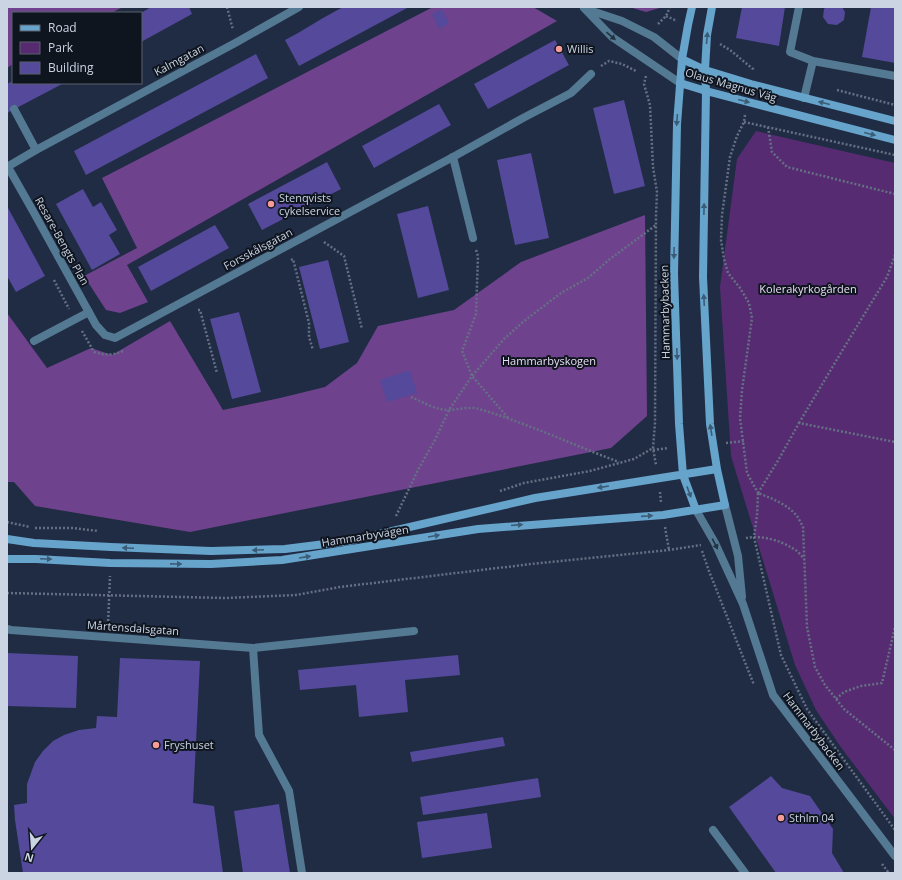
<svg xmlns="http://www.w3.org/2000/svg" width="902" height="880" viewBox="0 0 902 880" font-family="'Open Sans',sans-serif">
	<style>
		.green { fill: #562b71 }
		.forest { fill: #6f428d }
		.building { fill: #54499a }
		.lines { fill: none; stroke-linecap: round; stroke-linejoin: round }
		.path { stroke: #657084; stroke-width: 2.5; stroke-dasharray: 2 2; stroke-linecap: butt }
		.service { stroke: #547992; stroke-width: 8 }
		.minor { stroke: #547992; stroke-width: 8 }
		.tertiary { stroke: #547992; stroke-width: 8 }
		.secondary { stroke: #67a4cc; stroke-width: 8 }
		.oneway { fill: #243342 }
		.oneway2 { fill: #3b5c76 }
		.poi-dot { fill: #f59b98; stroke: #0f151f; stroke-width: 1.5 }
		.labels { text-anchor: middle; stroke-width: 4; stroke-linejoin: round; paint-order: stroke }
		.poi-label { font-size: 11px; fill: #cbd4e3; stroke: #0f151f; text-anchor: start }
		.street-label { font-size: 11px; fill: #cbd4e3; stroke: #0f151f }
		.park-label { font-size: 11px; fill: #e8dcf1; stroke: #0f151f }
	</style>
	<rect width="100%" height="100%" fill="#202c43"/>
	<!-- green -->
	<path class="green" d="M756,131L895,163V819L840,746L816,710L795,665L731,456L720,287L737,159Z"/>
	<!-- forest -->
	<path class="forest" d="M7,7H123L111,13H13V64L7,68Z
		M433,7H533L557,21L127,265L148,302L120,313L106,310L84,276L137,248L102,178Z
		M629,7H663L646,12Z
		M645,215L647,416L611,448L190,532L35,506L14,482H7V313L47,368L91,348L112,355L170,321L223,410L280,398L325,387L357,363L378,326L454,310L521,262Z"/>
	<!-- building -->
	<path class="building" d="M151,7H189L192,14L141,42V13Z
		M343,7H409L299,66L285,40L298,33L323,18Z
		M742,7H785L779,46L736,38Z
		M826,7H842L845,12L844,20L837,25L828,24L823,17L824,9Z
		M871,7H895V63L862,57Z
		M442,9L449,24L439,29L432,14Z
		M555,40L569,65L488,109L474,84Z
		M256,54L268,78L86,175L74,151Z
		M13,81V83H64L7,113V84Z
		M624,100L645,186L614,194L593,108Z
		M439,104L451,125L374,168L362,146Z
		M531,153L549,238L515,245L497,160Z
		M327,162L341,189L262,230L248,204Z
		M83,189L93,207L101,202L117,230L109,235L120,254L92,270L56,204Z
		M7,206L45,276L16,292L7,276Z
		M428,206L449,290L418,298L397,214Z
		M215,225L229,248L151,291L138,267Z
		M328,260L349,342L320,349L299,267Z
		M239,312L261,392L232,399L210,319Z
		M410,370L417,393L387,402L380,380Z
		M7,653L78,656L76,708L7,706Z
		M458,655L460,675L405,680L408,712L359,717L356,685L300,690L298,670Z
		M120,658L200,661L193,803L214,806L223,873H23L15,820L14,805L27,803V784L35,762L43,751L53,741L64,735L79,730L96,728L97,716L117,717Z
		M503,737L505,746L412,762L410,752Z
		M771,776L782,788L810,796L833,829L832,853L844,873H776L729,807Z
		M538,778L541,797L423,815L420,797Z
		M279,804L290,873H243L234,811Z
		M487,813L492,848L422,858L417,822Z"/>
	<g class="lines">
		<!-- path -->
		<path class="path" d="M227,7L233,30
			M666,16L677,21
			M658,24L666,16L670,7
			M720,44L730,50L753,69V71
			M601,66L609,61L622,64L636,71
			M646,76L644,84L650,105L653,167L657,192L656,215L655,423L653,448L656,465
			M837,90L895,105
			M745,115L744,122L737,136L730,157L722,215L721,240L724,259L728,273L740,288L749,303L752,318L742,390L740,418L747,473L758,493
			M744,122L895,155
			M768,127L772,152L787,167L895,194
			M324,242L344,256L362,329
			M476,250L478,256L476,314L462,351L472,376L509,419
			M291,260L293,259L309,323V337L313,350
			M54,280L69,309
			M198,310H200L217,373
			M82,331L94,352C105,355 112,356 123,351
			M411,397C423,402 435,410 449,410C458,410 469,406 479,409C527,423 573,445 619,462
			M799,423L842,351L887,277L895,255
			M726,443L744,441
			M653,450L668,448
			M500,491L524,483L590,471L634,459L653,448
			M660,492L661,502
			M758,493L779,459L799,423L895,442
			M396,516L419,468L435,440L449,410L472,376L504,339L524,321L561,293L588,278L610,259L656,225
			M7,522L30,527
			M665,527L669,550
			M35,528H73L98,531
			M746,538C760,535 780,540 792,548C797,550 801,555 804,559
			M702,551L709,571L754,685
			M7,593L226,598L296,595L340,587L531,564L669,550L701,545
			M108,625L110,576
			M836,699L844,692L861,686L882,683L895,627
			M895,750L844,709L825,685L815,667L807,627L803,527C801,523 799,519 797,516C787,504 771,498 758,493L757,515L754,537L781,655L807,709L895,830
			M882,864L889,873"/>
		<!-- service -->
		<path class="service" d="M799,7L790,52L813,61L895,76
			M804,98L813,61
			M14,109L36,150
			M453,157L473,238
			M34,341L89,312"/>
		<!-- minor -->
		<path class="minor" d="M7,167L36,150L237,42L299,7
			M8,167L33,211L70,278L96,325L105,335L115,338L453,157L523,118L571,93L591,74
			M7,629L11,630L253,648L414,631
			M253,648L259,735L289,791L302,873
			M713,830L745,873"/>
		<!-- tertiary -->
		<path class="tertiary" d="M584,8L612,37L680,83
			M586,9L622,21L654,37L682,59
			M725,505L738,556L742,597
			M696,510L715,543L743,604L773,695L895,856"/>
		<!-- secondary -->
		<path class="secondary" d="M692,7L688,25L682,59L677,124L674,274L679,424L683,475L696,510
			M682,59L705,70L751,84L895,121
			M680,83L706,91L895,140
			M7,539L34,543L111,547L211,551L285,549L349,541L535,498L717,469
			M7,559H36L110,563L211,564L282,560L478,529L663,515L725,505L717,469L710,424L703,277L706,91L705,70L707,35L712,7"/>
	</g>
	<!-- one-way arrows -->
	<defs><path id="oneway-solid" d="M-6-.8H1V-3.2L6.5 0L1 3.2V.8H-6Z"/></defs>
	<g class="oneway">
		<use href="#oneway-solid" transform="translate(611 36) rotate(41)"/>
		<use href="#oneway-solid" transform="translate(715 544) rotate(63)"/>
	</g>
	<g class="oneway2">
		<use href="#oneway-solid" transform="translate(707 38) rotate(-85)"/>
		<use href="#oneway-solid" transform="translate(744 101) rotate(15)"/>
		<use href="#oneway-solid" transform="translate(824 103) rotate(-166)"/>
		<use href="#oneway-solid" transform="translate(677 120) rotate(94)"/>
		<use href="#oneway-solid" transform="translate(870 134) rotate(14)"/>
		<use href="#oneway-solid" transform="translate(704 209) rotate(-89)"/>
		<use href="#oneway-solid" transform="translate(674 253) rotate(91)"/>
		<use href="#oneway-solid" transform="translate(704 300) rotate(-93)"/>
		<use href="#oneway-solid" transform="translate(677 354) rotate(88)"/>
		<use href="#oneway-solid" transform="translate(711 430) rotate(-99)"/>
		<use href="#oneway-solid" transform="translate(603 487) rotate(171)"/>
		<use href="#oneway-solid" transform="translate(689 492) rotate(70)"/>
		<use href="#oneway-solid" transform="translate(647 516) rotate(-4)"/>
		<use href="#oneway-solid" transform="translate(517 525) rotate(-5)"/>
		<use href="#oneway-solid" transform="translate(434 536) rotate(-10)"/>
		<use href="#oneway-solid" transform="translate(128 548) rotate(-178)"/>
		<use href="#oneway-solid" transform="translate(258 550) rotate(178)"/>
		<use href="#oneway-solid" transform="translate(305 557) rotate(-9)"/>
		<use href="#oneway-solid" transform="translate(46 559) rotate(3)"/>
		<use href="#oneway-solid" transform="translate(176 564) rotate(1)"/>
	</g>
	<!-- markers -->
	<g class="poi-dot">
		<circle cx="559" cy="49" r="4"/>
		<circle cx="271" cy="204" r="4"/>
		<circle cx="156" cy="745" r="4"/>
		<circle cx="781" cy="818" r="4"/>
	</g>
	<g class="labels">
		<!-- poi labels -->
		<g class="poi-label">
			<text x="567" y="53">Willis</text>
			<text x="279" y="202">Stenqvists<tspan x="279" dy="13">cykelservice</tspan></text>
			<text x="164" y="749">Fryshuset</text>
			<text x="789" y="822">Sthlm 04</text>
		</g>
		<!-- street labels -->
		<g class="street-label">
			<text transform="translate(179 60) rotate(-28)" y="4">Kalmgatan</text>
			<text transform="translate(731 85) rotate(16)" y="4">Olaus Magnus Väg</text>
			<text transform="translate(62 241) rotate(61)" y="4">Resare-Bengts Plan</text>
			<text transform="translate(258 249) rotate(-28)" y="4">Forsskålsgatan</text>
			<text transform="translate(665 312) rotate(-91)" y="4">Hammarbybacken</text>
			<text transform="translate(365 536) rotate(-9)" y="4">Hammarbyvägen</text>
			<text transform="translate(133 628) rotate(4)" y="4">Mårtensdalsgatan</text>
			<text transform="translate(814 731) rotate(53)" y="4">Hammarbybacken</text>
		</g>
		<!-- park labels -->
		<g class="park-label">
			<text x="808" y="293">Kolerakyrkogården</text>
			<text x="549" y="365">Hammarbyskogen</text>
		</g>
	</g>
	<!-- border -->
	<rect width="902" height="880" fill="none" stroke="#cbd4e3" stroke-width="16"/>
	<!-- legend -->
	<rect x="12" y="12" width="130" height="72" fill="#0f151f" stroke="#5a616d"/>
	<rect x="20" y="25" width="20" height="6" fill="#67a4cc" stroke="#5a616d"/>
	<text x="48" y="32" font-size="12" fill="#cbd4e3">Road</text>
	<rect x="20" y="42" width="20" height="12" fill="#562b71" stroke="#5a616d"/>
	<text x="48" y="52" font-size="12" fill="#cbd4e3">Park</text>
	<rect x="20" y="62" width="20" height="12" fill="#54499a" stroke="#5a616d"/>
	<text x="48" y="72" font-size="12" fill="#cbd4e3">Building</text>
	<!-- north arrow -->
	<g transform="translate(32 848) rotate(197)" stroke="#0f151f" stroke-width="3" paint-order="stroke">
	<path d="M0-3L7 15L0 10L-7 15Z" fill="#cbd4e3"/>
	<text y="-6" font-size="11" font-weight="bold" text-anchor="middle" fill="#cbd4e3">N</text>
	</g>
</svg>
